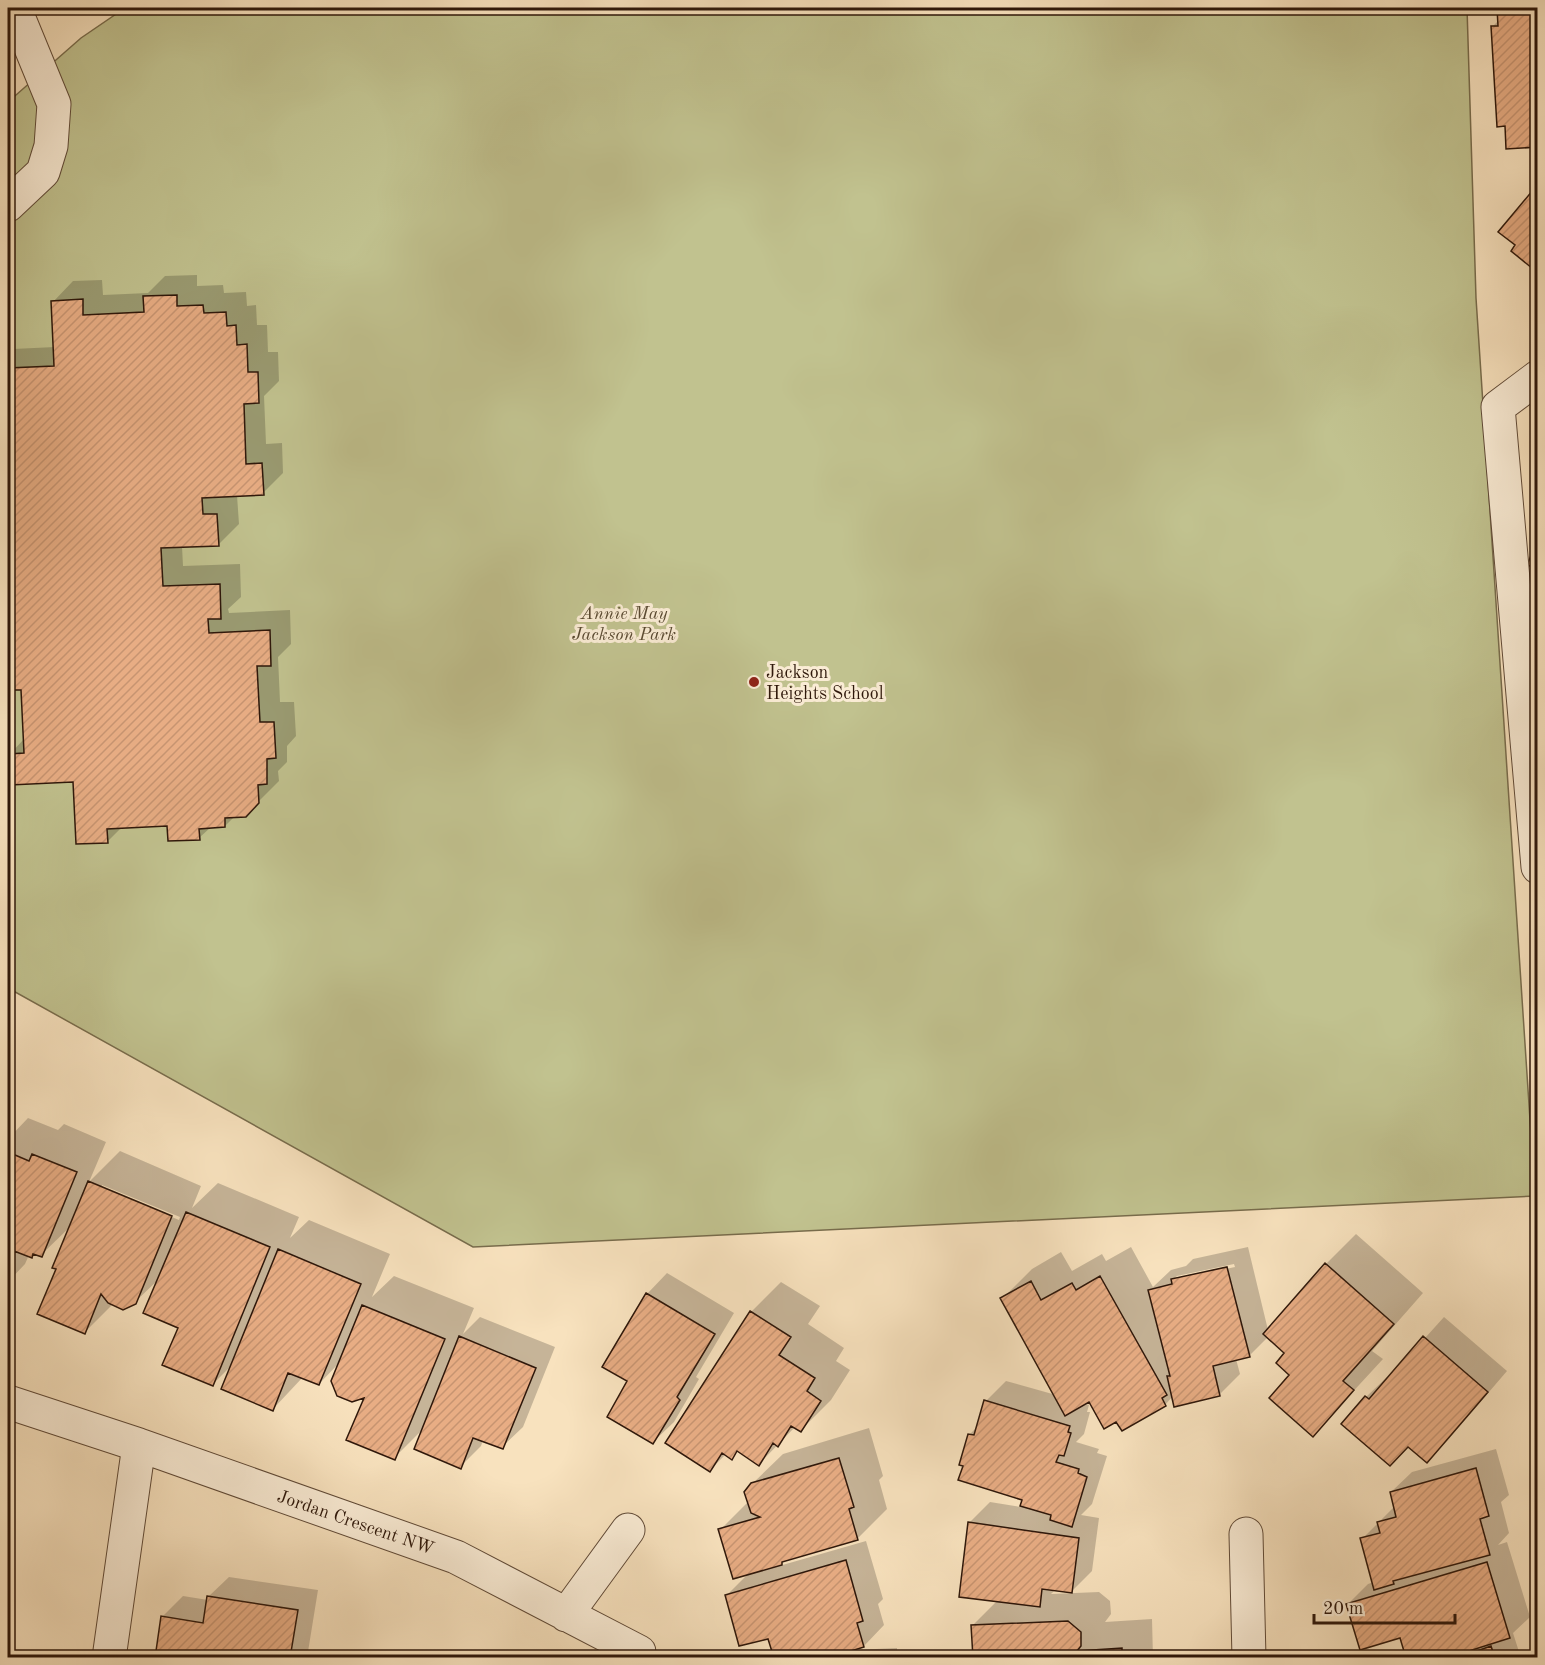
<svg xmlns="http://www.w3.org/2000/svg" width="1545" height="1665" viewBox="0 0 1545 1665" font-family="'Old Standard TT',serif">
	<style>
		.park { fill: #c1c28f; stroke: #786c4c; stroke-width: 1.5 }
		.shadow { fill: #0003; fill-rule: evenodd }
		.building { fill: url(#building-hatch); stroke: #2e170a; stroke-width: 1.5 }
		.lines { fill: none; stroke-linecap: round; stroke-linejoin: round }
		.minor-casing { stroke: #604a37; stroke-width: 35 }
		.minor { stroke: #faecd5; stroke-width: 33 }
		.poi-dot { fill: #8f2418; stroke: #faecd5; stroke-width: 2 }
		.labels { text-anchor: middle; stroke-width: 6; stroke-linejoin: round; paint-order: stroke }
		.park-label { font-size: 18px; font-style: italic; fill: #5a4a32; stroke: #faecd5 }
		.poi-label { font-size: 18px; fill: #2e170a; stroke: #faecd5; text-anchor: start }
		.street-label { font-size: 18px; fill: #2e170a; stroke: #faecd5 }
	</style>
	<defs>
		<pattern id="building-hatch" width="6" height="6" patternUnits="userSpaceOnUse" patternTransform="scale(1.5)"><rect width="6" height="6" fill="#e8ad84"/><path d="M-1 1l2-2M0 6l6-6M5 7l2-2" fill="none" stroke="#c79471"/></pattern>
	</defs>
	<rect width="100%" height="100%" fill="#f8e2be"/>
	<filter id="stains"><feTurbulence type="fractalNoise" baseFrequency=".00333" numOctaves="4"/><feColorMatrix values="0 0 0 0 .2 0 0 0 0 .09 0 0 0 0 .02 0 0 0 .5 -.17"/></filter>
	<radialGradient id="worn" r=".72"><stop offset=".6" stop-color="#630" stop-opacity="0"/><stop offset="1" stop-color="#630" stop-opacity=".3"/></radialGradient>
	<!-- park -->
	<path class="park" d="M125,8H1467L1476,298L1535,1196L473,1247L8,988V102L81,38Z"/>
	<!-- shadow -->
	<path class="shadow" d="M1498,8H1538V146L1506,125L1492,27L1499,20Z
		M197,275V286L223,285L224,293L246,292L247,306L256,305L257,325H267L268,352H278L279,381L264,396L266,444L282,443L283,473L263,493L237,495L239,524L218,545L182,546L183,566L240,564L241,597L228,609L229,613L290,610L291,644L278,657L280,702H294L296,736L287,746V762L278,771L279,781L245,815L235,816L225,826L211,827L199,838L169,825L122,827L108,841L75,780L10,754L24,739L22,688L8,689V439H11L8,396V355L13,349L55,347L53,302L73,281L102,280L103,295L148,293L165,276Z
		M28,1118L58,1130L64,1124L106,1142L89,1182L120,1151L201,1186L192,1208L218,1183L299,1217L290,1238L309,1220L390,1254L372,1297L394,1276L474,1308L463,1334L480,1317L555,1347L523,1427L502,1447L483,1440L481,1446L460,1467L424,1428L394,1458L367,1396L340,1362L319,1384L303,1377L273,1409L233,1364L213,1384L180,1327L160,1278L135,1302L113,1304L85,1332L58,1268L72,1225L41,1255L35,1253L32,1256L29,1255L25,1264L8,1282V1139ZM102,1185L180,1217L179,1220L102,1188Z
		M1356,1234L1423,1293L1372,1351L1383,1359L1313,1435L1291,1375L1287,1353L1268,1337L1249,1356L1236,1359L1240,1374L1220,1394L1173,1396L1165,1405L1117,1420L1090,1400L1083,1403L1089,1405L1087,1412H1090L1084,1434L1076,1442L1099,1449L1097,1453L1107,1456L1092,1504L1081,1515L1099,1518L1092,1571L1071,1592L1056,1589L1051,1594L1099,1592L1110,1601L1111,1614L1105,1622L1152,1619L1153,1658H974L973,1625L998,1600L970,1522L990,1502L1021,1507L1024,1499L964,1465L969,1435L978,1426L986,1401L1006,1381L1056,1395L1002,1299L1032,1269L1061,1252L1072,1271L1102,1254L1106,1261L1131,1247L1153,1287L1171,1270L1186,1266L1193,1259L1248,1247L1268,1330L1326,1264ZM1234,1264L1235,1267L1173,1280L1177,1276Z
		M667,1273L734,1313L696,1377L699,1379L674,1422L653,1442L629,1381L604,1366L647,1294Z
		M781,1282L820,1306L808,1324L844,1348L836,1361L850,1370L831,1400L801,1430L795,1427L759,1464L739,1450L732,1458L726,1454L710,1470L751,1312Z
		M1444,1317L1507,1371L1447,1441L1426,1461L1366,1397L1387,1377L1389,1378Z
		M869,1428L883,1476L879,1480L887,1509L857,1539L785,1560L779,1566L866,1541L883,1599L878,1604L884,1625L864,1646L854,1650L897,1648V1658H775L769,1637L726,1596L749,1573L720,1530L749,1501L752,1484L783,1454Z
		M1496,1449L1509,1495L1501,1502L1509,1533L1498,1545L1507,1542L1530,1617L1513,1633L1521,1658H1408L1401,1636L1348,1604L1368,1584L1374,1582L1362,1539L1395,1506L1391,1492L1412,1472Z
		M229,1577L318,1590L307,1658H156L162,1617L183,1596L208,1600V1597Z"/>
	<!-- building -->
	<path class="building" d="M1497,8H1538V147L1506,149L1505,126L1497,127L1491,26H1498Z
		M1538,184V273L1511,251L1515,245L1498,232Z
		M177,295V306L203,305L204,313L226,312L227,326L236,325L237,345L247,344L248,372H258L259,403L244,404L246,464L262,463L264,495L202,498L203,514H217L219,546L161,548L163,586L220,584L221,619H208L209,633L270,630L271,666H257L260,722H274L276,758L267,759V784L258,785L259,803L246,817L225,818V827L199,829L200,840L168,841L167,826L107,829L108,843L76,844L73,782L10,785L8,754L24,753L21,690H8V458H10L8,368L54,366L51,301L83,299V315L144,312L143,296Z
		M1538,539V569L1527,565Z
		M8,1152L29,1161L32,1154L77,1172L42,1257L33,1254L32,1258L14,1251L8,1267Z
		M88,1181L172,1216L136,1304L123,1310L108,1303L101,1294L85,1334L37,1314L56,1269L52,1268Z
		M186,1212L270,1247L213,1386L162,1365L178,1328L143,1313Z
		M278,1249L361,1284L319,1385L288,1373L273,1411L221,1389Z
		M1325,1263L1394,1324L1343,1381L1354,1390L1313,1437L1269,1398L1289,1375L1276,1363L1284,1353L1263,1334Z
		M1227,1267L1250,1357L1213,1366L1220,1396L1174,1407L1167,1376H1170L1148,1290L1172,1284L1171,1279Z
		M1100,1276L1167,1395L1162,1398L1166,1406L1122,1431L1116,1422L1104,1429L1089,1402L1065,1416L1000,1298L1031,1281L1041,1300L1072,1283L1076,1290Z
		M646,1293L715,1334L677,1397L680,1400L653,1444L607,1417L627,1381L602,1367Z
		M362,1305L445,1339L395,1460L346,1440L364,1398L352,1402L337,1396L331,1381Z
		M750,1311L791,1337L779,1355L815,1378L807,1391L821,1401L801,1432L791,1426L778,1447L773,1443L759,1466L737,1451L732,1460L722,1453L710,1472L665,1443Z
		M459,1336L536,1368L503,1449L473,1438L461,1469L414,1449Z
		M1423,1336L1488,1392L1427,1463L1408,1447L1390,1466L1341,1424L1365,1396L1369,1399Z
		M984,1400L1070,1426L1068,1432L1071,1433L1064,1456L1059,1455L1056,1462L1079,1469L1078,1473L1087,1477L1072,1527L1050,1520L1051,1515L1020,1506L1022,1500L958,1480L963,1466L959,1465L968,1434L974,1435Z
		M839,1458L854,1507L849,1509L858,1540L782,1562V1565L733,1579L718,1529L760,1517L751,1513L744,1492L751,1483Z
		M1476,1468L1489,1516L1480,1519L1490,1555L1393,1581L1394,1584L1374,1590L1360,1538L1380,1533L1377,1522L1396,1517L1390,1492Z
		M968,1522L1079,1538L1072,1593L1042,1589L1040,1607L959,1597Z
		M846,1560L863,1621L857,1623L864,1647L828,1658H774L768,1639L739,1646L725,1595Z
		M1487,1562L1510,1638L1447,1658H1406L1400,1638L1360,1650L1346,1604Z
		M207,1596L298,1610L290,1658H155L161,1616L203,1623Z
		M1068,1621L1081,1632V1646L1077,1651L1122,1648V1658H973L971,1625Z
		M1491,1646L1495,1658H1457Z"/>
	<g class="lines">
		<!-- minor casing -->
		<g class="minor-casing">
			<path id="minor" d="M8,205L43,172L51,146L54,104L17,14
				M1538,377L1498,407L1538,867
				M8,1402L139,1445L456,1557L639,1652V1658
				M1246,1534L1249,1658
				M566,1615L628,1530
				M109,1658L139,1445"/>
		</g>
		<!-- minor -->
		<use href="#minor" class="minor"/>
	</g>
	<!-- markers -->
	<circle class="poi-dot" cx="754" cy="682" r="6"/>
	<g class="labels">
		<!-- park labels -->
		<g class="park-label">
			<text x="624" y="619">Annie May<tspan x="624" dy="21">Jackson Park</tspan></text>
		</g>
		<!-- poi labels -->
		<g class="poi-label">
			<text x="766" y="678">Jackson<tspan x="766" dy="21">Heights School</tspan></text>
		</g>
		<!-- street labels -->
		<g class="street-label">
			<text transform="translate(356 1522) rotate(19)" y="6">Jordan Crescent NW</text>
		</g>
	</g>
	<!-- margin -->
	<rect width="1545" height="1665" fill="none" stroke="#f8e2be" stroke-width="30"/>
	<rect x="9" y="9" width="1527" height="1647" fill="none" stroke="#2e170a" stroke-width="3"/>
	<rect x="15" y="15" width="1515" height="1635" fill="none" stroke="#2e170a" stroke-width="1.5"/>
	<!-- scale -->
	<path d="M1314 1614v9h141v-9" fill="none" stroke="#2e170a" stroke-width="3"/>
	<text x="1323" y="1614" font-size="18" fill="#2e170a" stroke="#faecd5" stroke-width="4.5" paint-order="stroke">20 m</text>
	<rect width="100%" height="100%" filter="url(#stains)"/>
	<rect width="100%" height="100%" fill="url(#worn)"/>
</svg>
